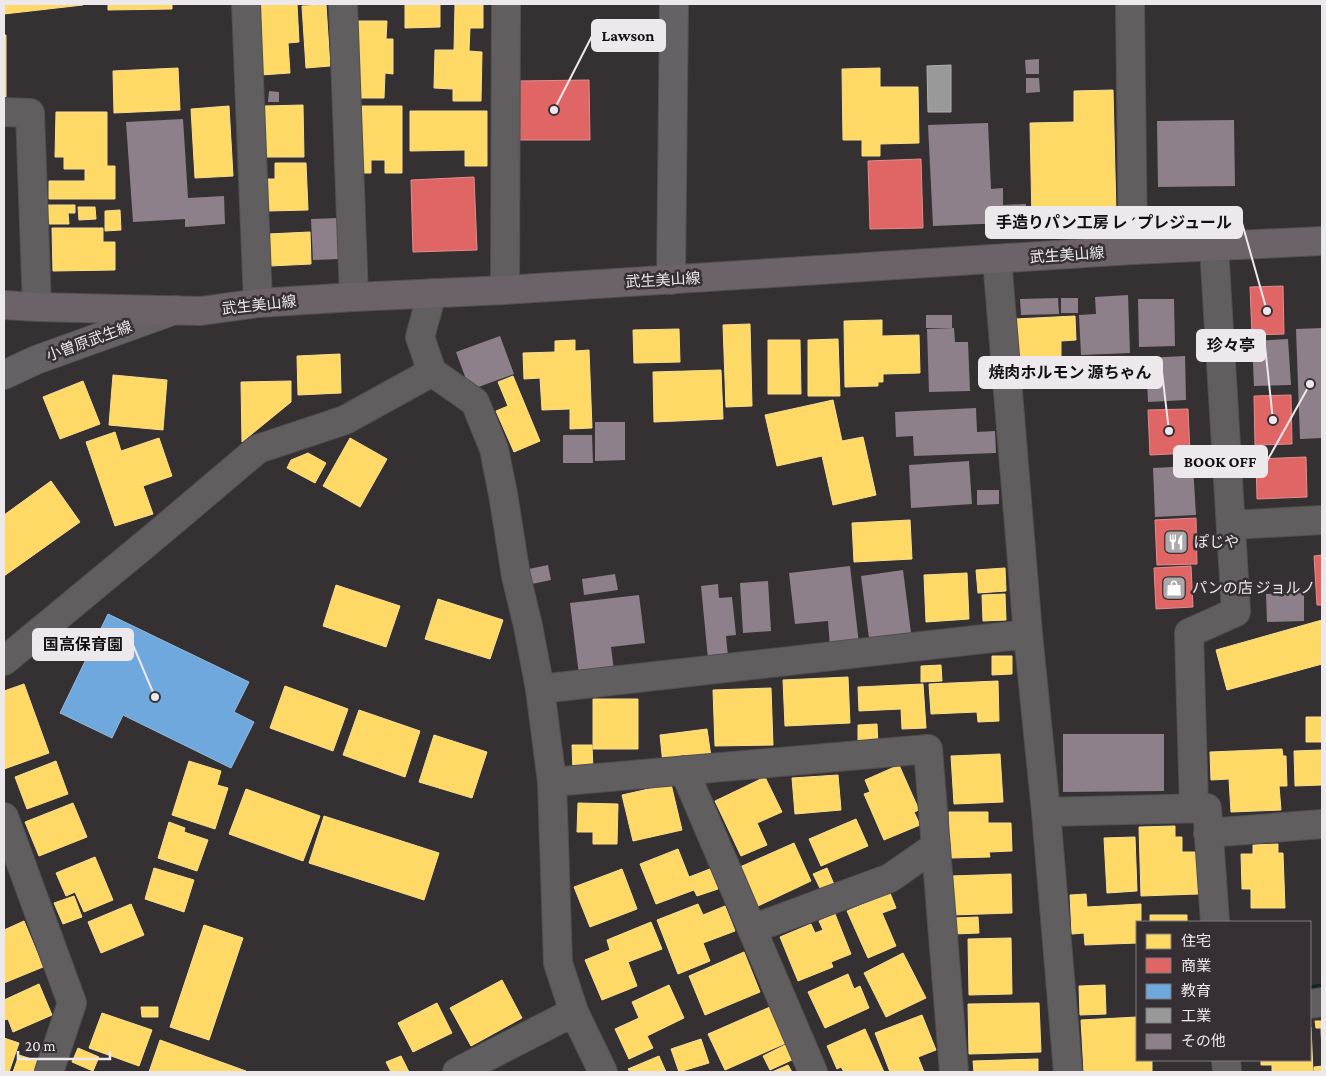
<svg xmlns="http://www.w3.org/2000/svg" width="1326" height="1076" viewBox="0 0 1326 1076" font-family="'Crimson Pro','Noto Sans JP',serif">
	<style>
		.homes { fill: #ffd966; stroke: #f9de8e }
		.shops { fill: #e06666; stroke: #e48d8e }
		.schools { fill: #6fa8dc; stroke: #94bbe0 }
		.industry { fill: #999; stroke: #b2b1b2 }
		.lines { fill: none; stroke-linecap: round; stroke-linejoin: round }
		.stream { stroke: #0f2822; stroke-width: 9 }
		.building { fill: #8e808a }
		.street-casing { stroke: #524f51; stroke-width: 30 }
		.secondary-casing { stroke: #524f51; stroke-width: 30 }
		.primary-casing { stroke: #524f51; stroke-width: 30 }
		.street { stroke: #615e60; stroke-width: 28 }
		.secondary { stroke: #666164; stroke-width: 28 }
		.primary { stroke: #6b6369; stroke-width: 28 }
		.labels { text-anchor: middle; stroke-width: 5; stroke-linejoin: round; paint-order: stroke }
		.street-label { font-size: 15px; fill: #ece8eb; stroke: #363034 }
		.poi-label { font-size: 15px; fill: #ece8eb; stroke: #363034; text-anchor: start }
		.leader { fill: none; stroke: #ece8eb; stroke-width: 2 }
		.callout-dot { fill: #ece8eb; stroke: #363034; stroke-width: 2 }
		.callout { fill: #ece8eb; stroke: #ece8eb; stroke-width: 2 }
		.callout-label { font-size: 16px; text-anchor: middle; font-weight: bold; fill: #111 }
	</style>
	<rect width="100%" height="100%" fill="#353133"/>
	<!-- homes -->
	<path class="homes" d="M4,4H83V5L4,14Z
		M108,4H172V9L108,10Z
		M257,4H297L299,42L288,43L290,73L261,75Z
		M405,4H440V27L405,28Z
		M455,4H483V28H470L469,51L482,52L481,101H453V89L434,88L435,50H454Z
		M326,5L330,66L306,68L302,6Z
		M357,21H387L386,39H393V74L385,73L384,98H360V79H356Z
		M4,35H6V100H4Z
		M178,68L180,110L114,113L113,71Z
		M880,68V87H918L919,143L880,144V156H862V140H843L842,69Z
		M1113,90L1116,214L1109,219L1032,221L1030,123L1074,122V91Z
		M303,105L304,157H265L264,106Z
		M229,106L233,176L195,178L191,109Z
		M362,106H402V173H385V160H371V173H362Z
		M410,111H487V166H465V150L410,151Z
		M56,112H107V166H115V199H49V181H85V169H64V157H55Z
		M275,163H306L308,210L268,211V179H275Z
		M47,205H75V213H68L69,224H48Z
		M78,207H95L96,219L79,220Z
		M120,210L121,230L105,231V211Z
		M52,228H103V242H115V270L53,271Z
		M310,232L311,264L270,266L268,234Z
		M1075,316L1076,340L1061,341V357L1016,359L1015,319Z
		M882,320V336L919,335L920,373L883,374V382H878V386L845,387L844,321Z
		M750,324L752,406L726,407L723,325Z
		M679,329L680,362L634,363L633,330Z
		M838,339L840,396H808V340Z
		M575,340V351L589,350L592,428L570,429V409L542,410L540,378L524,379L523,353L555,352V341Z
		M768,340H800L801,394H768Z
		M340,354L341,393L298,395L297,356Z
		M721,370L723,419L654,422L653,372Z
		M113,375L167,380L163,430L109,425Z
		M513,376L540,441L514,452L496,411L508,406L498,382Z
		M83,381L100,424L60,439L43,397Z
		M291,381V402L242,442L241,382Z
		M833,400L842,441L863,437L876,495L833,505L822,456L777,466L765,415Z
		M115,432L121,451L159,438L172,476L143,486L153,514L115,526L86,442Z
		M350,438L387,459L360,507L323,486Z
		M308,453L326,463L315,483L287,468L291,460Z
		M51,481L80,522L4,576V515Z
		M910,520L912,559L854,562L852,523Z
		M1005,568L1006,591L978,593L976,570Z
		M967,573L969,619L926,622L924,575Z
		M336,585L400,606L386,647L323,626Z
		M1005,594L1006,620L983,621L982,595Z
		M438,599L503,620L490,659L425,639Z
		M1322,620V664L1227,690L1216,650Z
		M992,656H1012V674L992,675Z
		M941,665L942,681L921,682V666Z
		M848,677L850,723L785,726L783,680Z
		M998,681L999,721L978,722L977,712L931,714L929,684Z
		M24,684L49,753L4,769V691Z
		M923,684L926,728L902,729L901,709L859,711L858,687Z
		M285,686L348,709L333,751L270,728Z
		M771,688L773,745L715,746L713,690Z
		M593,699H638V749H593Z
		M359,710L420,731L405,777L343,755Z
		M1306,717H1322V742H1306Z
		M877,724L878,744L858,745V725Z
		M707,729L711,757L663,764L660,735Z
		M434,735L487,752L472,798L419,782Z
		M572,745H592L593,770L573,771Z
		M1282,749L1283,756H1286L1287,786H1279L1281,810L1231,812L1229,779L1211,780L1210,752Z
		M1322,750V785L1295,786L1294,751Z
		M1000,754L1003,802L954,804L951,756Z
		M56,761L68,794L27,809L15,777Z
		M189,761L221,771L217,785L228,788L215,829L172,815Z
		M899,765L919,810L914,812L920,825L884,840L864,794L870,792L865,780Z
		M838,775L841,810L795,814L792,778Z
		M765,777L782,812L757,823L767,845L741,856L715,801Z
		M671,784L682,830L633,841L622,795Z
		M246,789L320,816L303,861L229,834Z
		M73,803L87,837L39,856L25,822Z
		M578,803L618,804L617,844H593V832H577Z
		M949,812H988V823H1011L1012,851L989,852L990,857L950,858Z
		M324,816L439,853L424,900L309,863Z
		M856,819L868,846L821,866L809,839Z
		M169,822L185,828L184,832L208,840L197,871L158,858Z
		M1175,826V837H1182V852H1198V894L1141,896L1139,827Z
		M1135,837L1137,891L1107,893L1104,838Z
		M794,843L811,881L758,906L740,867Z
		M1278,844V853H1283L1285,908H1251V889H1242L1241,854H1253V845Z
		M678,849L689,877L710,869L718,889L697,896L694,890L656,904L640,864Z
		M95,857L113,900L84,912L75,892L66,896L56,873Z
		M154,868L194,880L184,912L145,899Z
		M827,868L836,889L823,894L813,874Z
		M622,869L637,909L590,927L574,887Z
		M1011,874L1012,913L952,915L951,876Z
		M890,893L896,908L882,913L896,946L868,958L847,911Z
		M1086,894L1087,907L1141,904V922H1137V943L1085,945L1084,933L1072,934L1070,895Z
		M74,896L82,917L63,924L54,903Z
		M131,904L144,935L101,953L88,922Z
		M698,904L703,915L725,906L735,931L703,943L710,961L678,974L657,920Z
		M835,914L851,954L831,962L833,967L798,981L780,937L811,924L815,933L823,930L819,921Z
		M1150,915H1187V922H1150Z
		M978,917L979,933L954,934L953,918Z
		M24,921L43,967L4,983V930Z
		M651,922L662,949L628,962L637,986L602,1000L585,960L610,950L607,940Z
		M204,925L243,938L209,1040L170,1027Z
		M1011,938L1012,994L969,995L968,939Z
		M744,952L760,992L705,1015L689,976Z
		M903,953L926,998L886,1017L864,973Z
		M848,974L854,989L860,986L869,1008L825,1028L808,992Z
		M502,980L522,1018L471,1046L450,1008Z
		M39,984L52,1015L13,1032L8,1019L4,1020V1000Z
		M669,985L684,1018L647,1036L653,1048L629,1059L615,1029L639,1018L632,1002Z
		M1105,985L1106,1014L1080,1015L1079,986Z
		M437,1003L452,1033L413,1052L398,1023Z
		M1039,1003L1041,1052L969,1054L968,1004Z
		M141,1007H158V1017H142Z
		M770,1007L786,1043L725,1070L708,1034Z
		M102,1013L152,1030L139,1066L89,1048Z
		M922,1015L936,1050L918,1057L924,1072H890L875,1033Z
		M1137,1017V1060H1152V1072H1084L1081,1020Z
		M1315,1021H1322V1052L1321,1028H1316Z
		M1310,1027H1311L1313,1072H1272V1065H1261V1060H1310Z
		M865,1029L884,1072H844L841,1067L837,1069L827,1046Z
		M4,1038L19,1043L9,1072H4Z
		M701,1039L709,1063L679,1072L671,1049Z
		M160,1040L246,1071V1072H149Z
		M787,1044L794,1059L770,1070L763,1056Z
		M78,1048L99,1057L93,1071L72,1062Z
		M19,1055L41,1062L37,1072H13Z
		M401,1056L409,1072H391L386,1062Z
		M659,1056L666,1072H630L628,1069Z
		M1038,1059V1072H974L973,1061Z
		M788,1065L792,1072H772Z
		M1322,1066V1072H1314V1067Z"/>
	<!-- shops -->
	<path class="shops" d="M589,80L590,140H518V81Z
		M921,159L923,228L870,229L868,161Z
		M474,177L477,250L413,252L411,180Z
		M1283,286L1284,334L1252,335L1250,287Z
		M1291,395L1292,444L1255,445L1254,396Z
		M1188,409L1190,453L1150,455L1148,410Z
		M1306,457L1307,497L1257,499L1256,459Z
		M1196,518L1197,564L1157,565L1155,520Z
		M1322,555V605H1317L1314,556Z
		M1191,566L1193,607L1156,609L1154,568Z"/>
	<!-- schools -->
	<path class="schools" d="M108,614L249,682L234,712L254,722L231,768L123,715L112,738L60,713Z"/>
	<!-- industry -->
	<path class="industry" d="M951,65V112H928L927,66Z"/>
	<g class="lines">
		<!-- stream -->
		<path class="stream" d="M1310,990L1322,988"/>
	</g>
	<!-- building -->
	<path class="building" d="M1039,59V74H1026L1025,60Z
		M1026,78H1039L1040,92L1026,93Z
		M269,91L279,92V102H268Z
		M183,119L188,198L224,196L225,224L185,227V219L133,222L126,122Z
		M1234,120L1235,186L1158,187L1157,121Z
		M988,123L991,189L1003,188V205L1026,204L1027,222L933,226L928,125Z
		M339,218L340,259L313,260L311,219Z
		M1128,295L1130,353L1081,355L1079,315L1096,314L1095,297Z
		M1058,298L1059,314L1021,315L1020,299Z
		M1061,298H1078V313H1061Z
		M1138,299H1174L1175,346L1139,347Z
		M926,315H952V328H926Z
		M954,328L955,342H968L970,391L929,392L927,329Z
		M1322,328V438L1300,439L1296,329Z
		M500,336L514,374L470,390L456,352Z
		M1288,339L1291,385L1254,386L1252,341Z
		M1185,356L1186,400L1148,402L1146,358Z
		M976,408L977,432L995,431L996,453L914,456L913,436L896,437L895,412Z
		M595,422H625V460L595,461Z
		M563,435H592L593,463H563Z
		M969,461L972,504L911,508L909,465Z
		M1193,466L1196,515L1155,517L1153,468Z
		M977,490H999V504L977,505Z
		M548,565L551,580L527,585L524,570Z
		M850,566L859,644L830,647L828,621L795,624L789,573Z
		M903,570L911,633L869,638L861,576Z
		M615,574L618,590L584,595L582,579Z
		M768,581L771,631L743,633L740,583Z
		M718,584L719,598L732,597L736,635L726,636L728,657L708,659L701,586Z
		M1304,593V621L1267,622L1266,594Z
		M639,595L645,643L611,647L614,671L579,675L570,603Z
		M1063,734H1164V791L1063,792Z"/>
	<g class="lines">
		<!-- street casing -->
		<g class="street-casing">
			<path id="street" d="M246,4L258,303
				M343,4L354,297
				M1130,4L1133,250
				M4,112L30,113L37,307
				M997,259L1028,634L1046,812L1068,1072
				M505,290L506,4
				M432,293L420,337L432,372L475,402L494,449L503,494L516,576L528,626L540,689L552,782L558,963L574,1012L603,1072
				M1231,525L1322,520
				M4,661L154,537L258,449L345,420L432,372
				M540,689L1028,634
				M684,770L813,1072
				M552,782L928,749L954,1072
				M1194,808L1189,633L1236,612L1214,247
				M1046,812L1207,808L1215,922
				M4,817L72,1003L49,1072
				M1208,833L1322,824
				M752,929L890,878L936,846
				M1310,1004L1322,1002
				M1226,1060L1227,1072
				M457,1072L574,1012"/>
		</g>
		<!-- secondary casing -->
		<g class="secondary-casing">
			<path id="secondary" d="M671,280L674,4
				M4,375L36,360L175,310"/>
		</g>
		<!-- primary casing -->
		<g class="primary-casing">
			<path id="primary" d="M4,305L37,307L201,311L258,303L354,297L505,290L1133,250L1322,241"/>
		</g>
		<!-- street -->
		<use href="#street" class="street"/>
		<!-- secondary -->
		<use href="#secondary" class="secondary"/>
		<!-- primary -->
		<use href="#primary" class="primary"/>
	</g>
	<!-- icons -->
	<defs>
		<g id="restaurant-square" transform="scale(1.25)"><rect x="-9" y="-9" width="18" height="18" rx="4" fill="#aca8ab" stroke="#363034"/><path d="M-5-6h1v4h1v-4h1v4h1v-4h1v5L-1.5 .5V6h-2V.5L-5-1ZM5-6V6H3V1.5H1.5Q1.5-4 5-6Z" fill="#fff"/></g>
		<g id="shop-square" transform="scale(1.25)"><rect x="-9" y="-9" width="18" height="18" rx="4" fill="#aca8ab" stroke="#363034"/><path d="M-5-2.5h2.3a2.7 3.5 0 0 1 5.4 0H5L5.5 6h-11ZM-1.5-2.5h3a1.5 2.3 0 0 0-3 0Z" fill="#fff"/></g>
	</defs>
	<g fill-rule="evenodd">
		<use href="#restaurant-square" x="1176" y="542"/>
		<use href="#shop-square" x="1174" y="588"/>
	</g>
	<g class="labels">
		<!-- street labels -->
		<g class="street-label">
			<text transform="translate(1067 255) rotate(-4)" y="5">武生美山線</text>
			<text transform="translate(663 280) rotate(-3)" y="5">武生美山線</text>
			<text transform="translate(259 305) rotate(-6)" y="5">武生美山線</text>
			<text transform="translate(89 341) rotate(-20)" y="5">小曽原武生線</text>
		</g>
		<!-- poi labels -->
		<g class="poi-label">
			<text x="1194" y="547">ぽじや</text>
			<text x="1192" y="593">パンの店 ジョルノ</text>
		</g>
	</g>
	<!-- callouts -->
	<path class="leader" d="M554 110L592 36M1267 311L1242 223M1273 420L1265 346M1169 431L1162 372M1310 384L1267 461M155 697L133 645"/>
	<g class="callout-dot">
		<circle cx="554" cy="110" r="5"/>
		<circle cx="1267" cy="311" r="5"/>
		<circle cx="1273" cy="420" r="5"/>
		<circle cx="1169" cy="431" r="5"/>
		<circle cx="1310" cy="384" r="5"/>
		<circle cx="155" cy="697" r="5"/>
	</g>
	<g class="callout">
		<rect x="592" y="20" width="73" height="31" rx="5"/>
		<rect x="986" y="207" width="256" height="31" rx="5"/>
		<rect x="1197" y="330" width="68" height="31" rx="5"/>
		<rect x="979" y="357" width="183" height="31" rx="5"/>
		<rect x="1174" y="446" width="93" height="31" rx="5"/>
		<rect x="33" y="629" width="100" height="31" rx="5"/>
	</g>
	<g class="callout-label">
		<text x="628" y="41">Lawson</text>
		<text x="1114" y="228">手造りパン工房 レ´プレジュール</text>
		<text x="1231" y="351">珍々亭</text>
		<text x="1070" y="378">焼肉ホルモン 源ちゃん</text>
		<text x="1220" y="467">BOOK OFF</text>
		<text x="83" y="650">国高保育園</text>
	</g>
	<!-- border -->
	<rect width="1326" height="1076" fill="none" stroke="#ece8eb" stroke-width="10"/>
	<!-- legend -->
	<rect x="1136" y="921" width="175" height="140" fill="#363034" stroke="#7f7a7d"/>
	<rect x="1146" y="934" width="25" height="15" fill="#ffd966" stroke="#7f7a7d"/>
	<text x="1181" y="946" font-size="15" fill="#ece8eb">住宅</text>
	<rect x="1146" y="958" width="25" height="15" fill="#e06666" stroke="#7f7a7d"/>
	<text x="1181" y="971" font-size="15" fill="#ece8eb">商業</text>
	<rect x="1146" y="984" width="25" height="15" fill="#6fa8dc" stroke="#7f7a7d"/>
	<text x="1181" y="996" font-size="15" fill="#ece8eb">教育</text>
	<rect x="1146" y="1008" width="25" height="15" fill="#999999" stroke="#7f7a7d"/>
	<text x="1181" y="1021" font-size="15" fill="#ece8eb">工業</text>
	<rect x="1146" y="1034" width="25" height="15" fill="#8e808a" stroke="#7f7a7d"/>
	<text x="1181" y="1046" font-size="15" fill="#ece8eb">その他</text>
	<!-- scale -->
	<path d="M18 1051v8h92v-8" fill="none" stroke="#ece8eb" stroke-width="2.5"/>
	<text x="25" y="1051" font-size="15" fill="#ece8eb" stroke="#363034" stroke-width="4" paint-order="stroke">20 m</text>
</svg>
